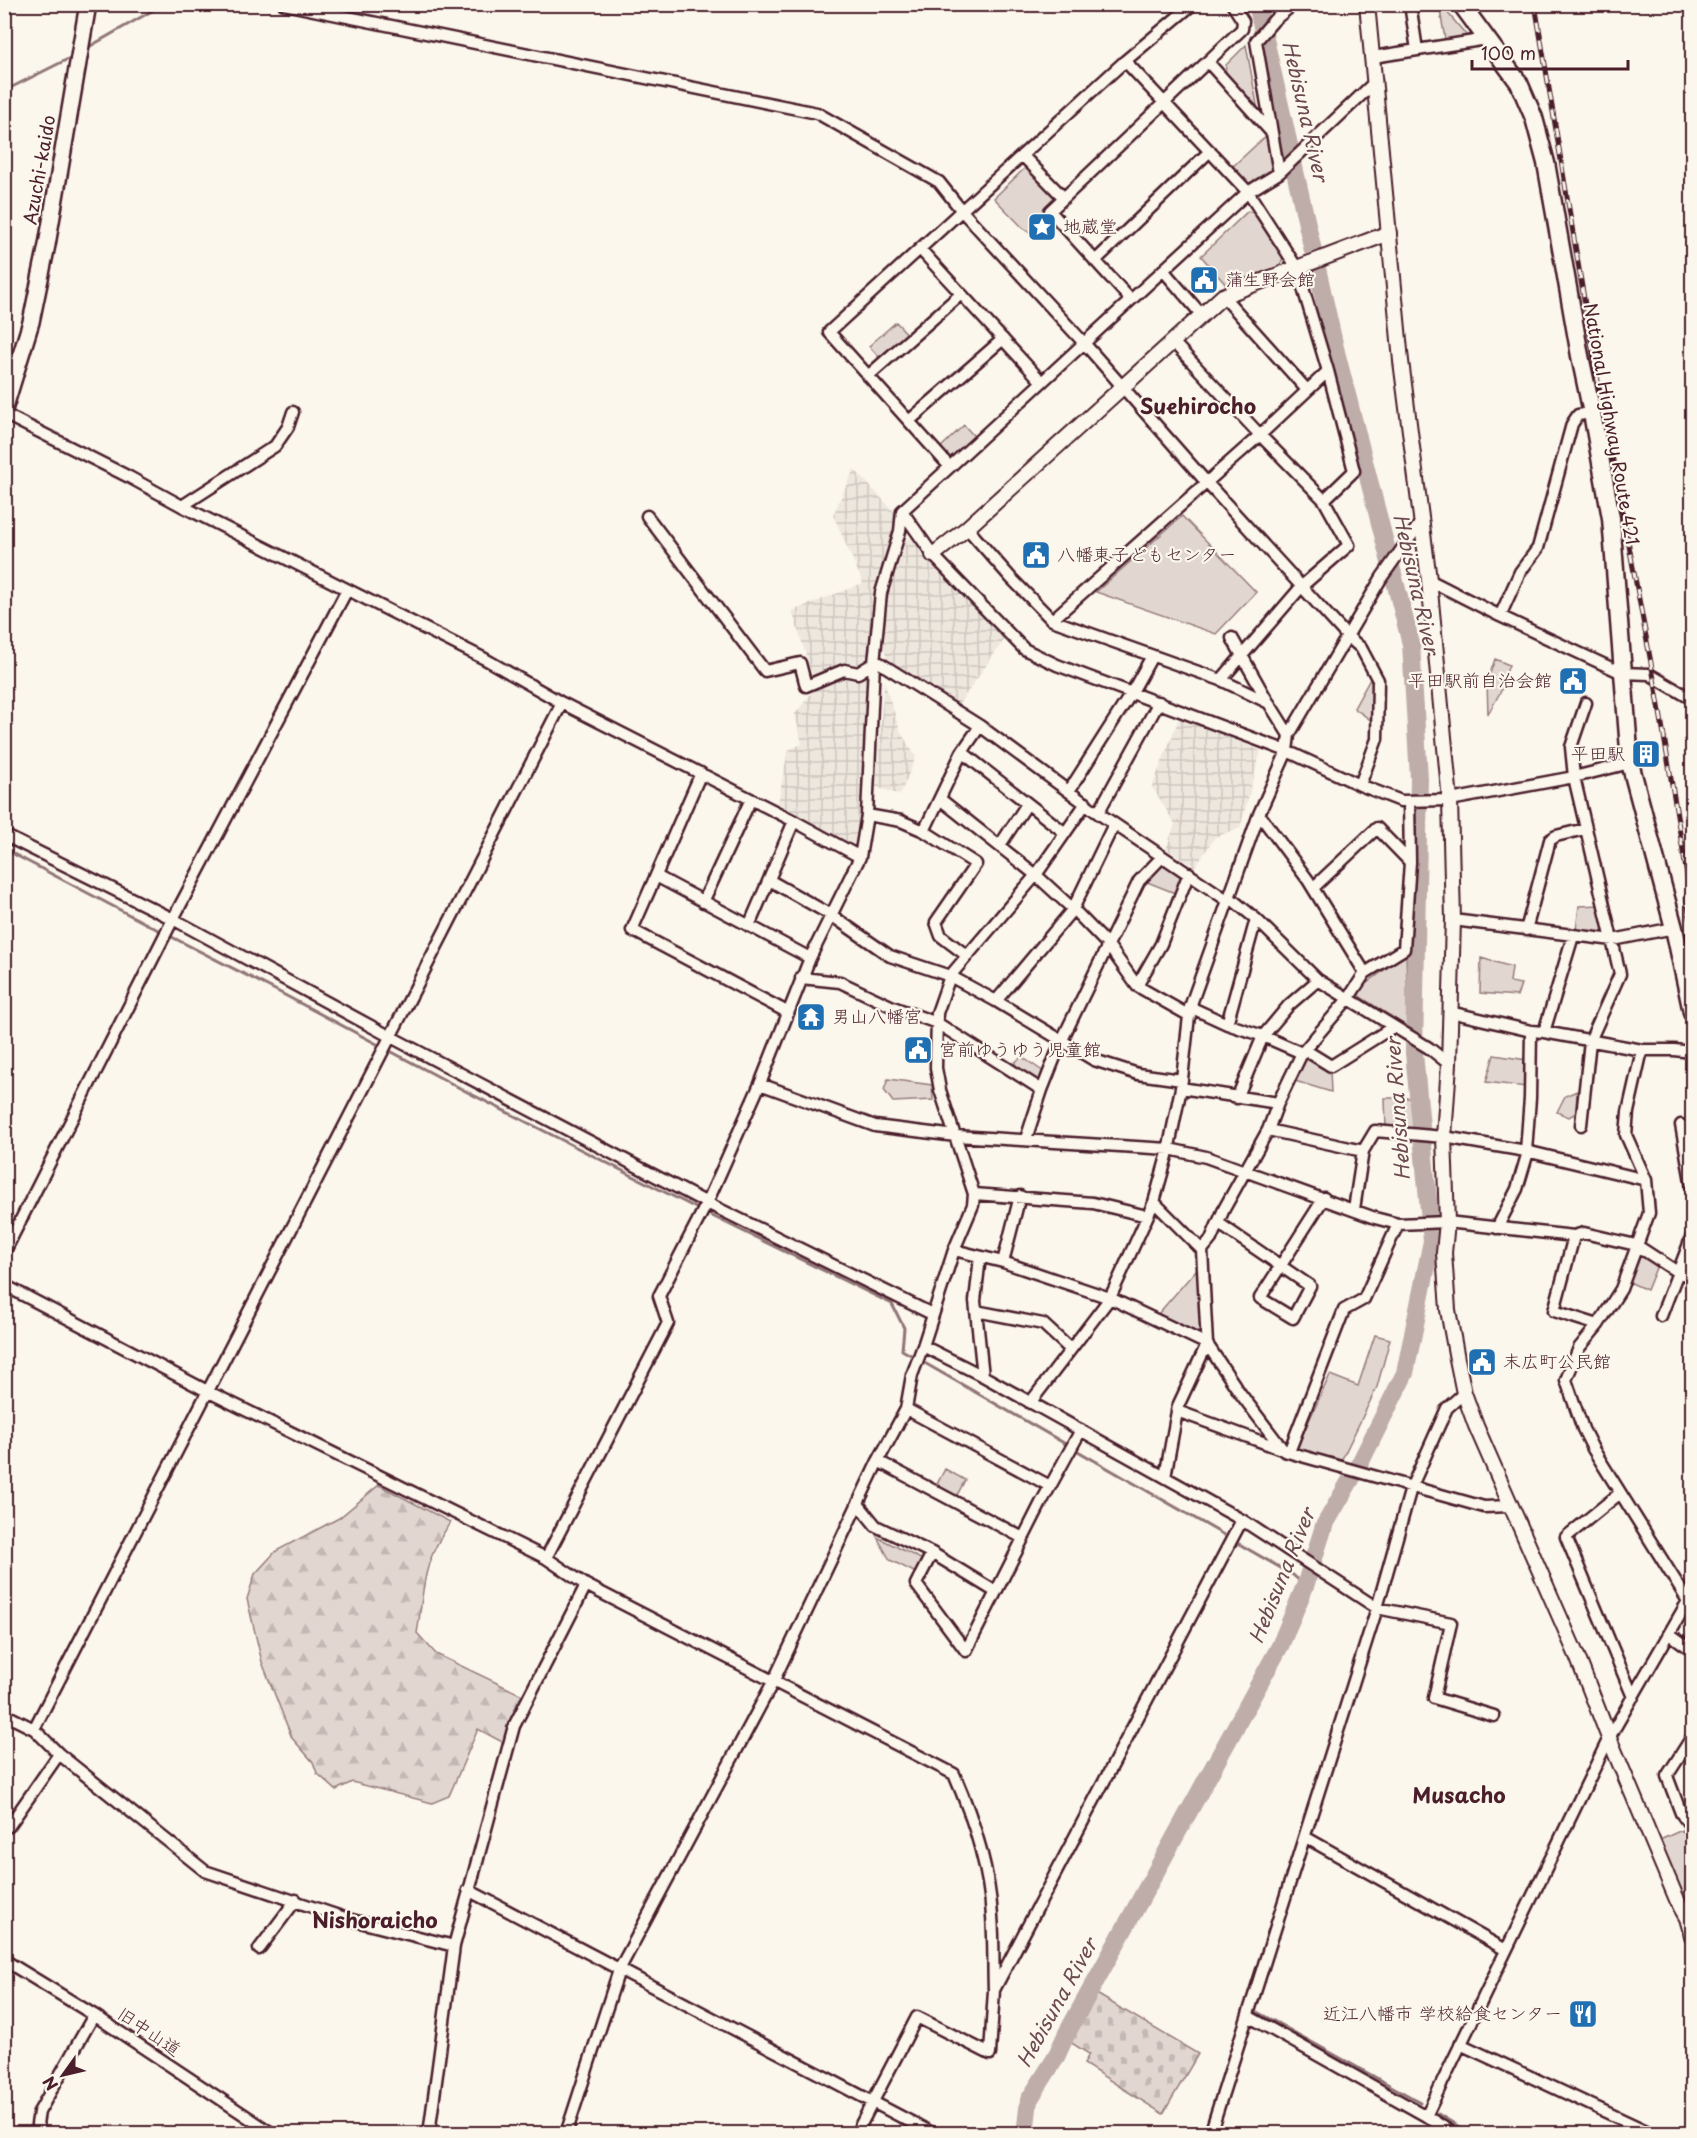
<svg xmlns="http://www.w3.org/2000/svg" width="1697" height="2138" viewBox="0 0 1697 2138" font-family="'Playpen Sans','Klee One',sans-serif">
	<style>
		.industrial { fill: url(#industrial-grid) }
		.green { fill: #e2d7d0; stroke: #967b7e; stroke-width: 1.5 }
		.forest { fill: url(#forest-firs); stroke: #967b7e; stroke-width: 1.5 }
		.cemetery { fill: url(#cemetery-stones); stroke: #967b7e; stroke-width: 1.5 }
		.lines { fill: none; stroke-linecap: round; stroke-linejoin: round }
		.stream { stroke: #907477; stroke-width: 3 }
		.river { stroke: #bfadaa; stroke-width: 18 }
		.minor-casing { stroke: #4a1f2b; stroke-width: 15 }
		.tertiary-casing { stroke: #4a1f2b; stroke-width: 18 }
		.secondary-casing { stroke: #4a1f2b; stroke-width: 20 }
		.trunk-casing { stroke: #4a1f2b; stroke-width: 21 }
		.minor { stroke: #fbf7ec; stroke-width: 10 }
		.tertiary { stroke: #fbf7ec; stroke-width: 14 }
		.secondary { stroke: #fbf7ec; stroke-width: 15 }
		.trunk { stroke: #fbf7ec; stroke-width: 16 }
		.rail-casing { stroke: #4a1f2b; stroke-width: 5 }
		.rail { stroke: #fbf7ec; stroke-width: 3; stroke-dasharray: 9; stroke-linecap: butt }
		.labels { text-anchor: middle; stroke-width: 4.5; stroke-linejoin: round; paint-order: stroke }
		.street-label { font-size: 18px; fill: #4a1f2b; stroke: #fbf7ec }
		.poi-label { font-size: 18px; fill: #4a1f2b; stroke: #fbf7ec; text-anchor: start }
		.water-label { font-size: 20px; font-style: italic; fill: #6d4a51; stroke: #fbf7ec }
		.quarter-label { font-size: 21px; font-weight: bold; fill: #4a1f2b; stroke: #fbf7ec }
	</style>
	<defs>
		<pattern id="industrial-grid" width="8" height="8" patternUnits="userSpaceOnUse" patternTransform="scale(1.5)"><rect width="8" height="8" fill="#eee7de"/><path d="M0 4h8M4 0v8" fill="none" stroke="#cec6bf"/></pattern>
		<pattern id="forest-firs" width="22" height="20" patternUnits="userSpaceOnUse" patternTransform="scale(1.5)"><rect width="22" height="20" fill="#e2d7d0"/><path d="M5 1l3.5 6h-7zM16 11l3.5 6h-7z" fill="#c3b8b3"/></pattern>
		<pattern id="cemetery-stones" width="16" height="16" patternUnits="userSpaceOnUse" patternTransform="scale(1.5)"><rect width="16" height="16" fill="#e2d7d0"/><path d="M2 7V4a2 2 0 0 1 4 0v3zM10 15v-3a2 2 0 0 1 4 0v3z" fill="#c3b8b3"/></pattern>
	</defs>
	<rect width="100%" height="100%" fill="#fbf7ec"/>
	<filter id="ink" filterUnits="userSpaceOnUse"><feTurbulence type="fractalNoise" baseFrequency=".0167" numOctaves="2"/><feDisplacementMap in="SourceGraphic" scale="12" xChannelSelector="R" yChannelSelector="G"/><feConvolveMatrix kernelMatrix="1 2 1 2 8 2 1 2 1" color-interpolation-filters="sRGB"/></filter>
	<g filter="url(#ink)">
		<!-- industrial -->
		<path class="industrial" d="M854,469L902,520L879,587L856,849L778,803L788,750L802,744L795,714L816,687L792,611L863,583L833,515Z
			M913,536L1004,640L957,707L887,658L882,645L884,597L907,539Z
			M884,681L900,731L916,757L900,795L876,787Z
			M1180,716L1261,751L1240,828L1215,837L1195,867L1166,849L1175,824L1152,787Z"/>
		<!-- green -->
		<path class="green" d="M1439,5H1441L1468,37L1445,39Z
			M1246,45L1258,110L1225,75L1226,65Z
			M1267,135L1273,164L1271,176L1249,189L1231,168Z
			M1027,166L1059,198L1055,207L1046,217L1051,225L1037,238L1024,229L994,198Z
			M1248,211L1253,213L1284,255L1280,266L1228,287L1201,256Z
			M896,322L912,339L885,364L869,346Z
			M964,425L980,443L949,460L939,449Z
			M1182,516L1256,592L1216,634L1096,592Z
			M1495,659L1509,665L1503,681L1506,682L1488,714L1487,682Z
			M1370,679L1374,689L1372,721L1354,708Z
			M1168,866L1180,871L1183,879L1175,893L1147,882L1159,867Z
			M1600,905L1606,928L1602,933L1576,930L1579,906Z
			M1406,954L1408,1027L1359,996V989Z
			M1481,958L1512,967L1510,982L1521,984L1517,996L1480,993Z
			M1494,1055L1527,1060L1526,1087L1486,1082Z
			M1022,1057L1044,1072L1043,1081L1038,1085L1016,1071L1015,1062Z
			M1310,1057L1330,1070L1331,1092L1295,1081L1306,1059Z
			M888,1079L932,1085L933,1100L893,1102L884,1090Z
			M1577,1091L1576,1113L1569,1117L1557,1112L1565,1096Z
			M1385,1098H1413L1414,1128L1386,1129Z
			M1645,1254L1658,1263L1647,1290L1629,1282L1637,1256Z
			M1197,1269L1204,1328L1202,1335L1158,1314Z
			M1375,1335L1390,1339L1377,1387L1341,1461L1296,1449L1330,1375L1358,1386Z
			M945,1469L965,1480L956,1497L936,1486Z
			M877,1537L923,1560L916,1573L890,1560Z
			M1682,1830L1692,1844V1888L1682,1893L1660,1840Z"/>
		<!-- forest -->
		<path class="forest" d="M379,1485L450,1522C445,1532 438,1541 434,1551C422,1576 422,1606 417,1633L436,1654L524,1696L504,1743L478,1729L449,1796L432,1803L352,1782L336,1790L317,1773L313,1762L292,1738L262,1662L247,1599L255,1574L276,1551L339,1518Z"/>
		<!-- cemetery -->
		<path class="cemetery" d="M1095,1993L1198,2054L1163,2114L1084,2064L1089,2054L1070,2042Z"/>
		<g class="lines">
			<!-- stream -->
			<path class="stream" d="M87,48L164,4
				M4,91L74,56
				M4,849L162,932
				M168,935L277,991L473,1095L700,1210
				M706,1213L892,1304L904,1328L902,1350L1224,1535
				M1239,1544L1293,1575L1305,1586
				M1257,2012L1420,2102
				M1438,2114L1471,2134"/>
			<!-- river -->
			<path class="river" d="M1025,2134L1029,2100L1055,2059L1067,2033L1280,1646L1305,1586L1324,1526L1358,1467L1405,1373L1432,1241L1414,1053L1419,778L1411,644L1336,352L1257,4"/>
			<!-- minor casing -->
			<g class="minor-casing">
				<path id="minor" d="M284,4L817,113L939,182L962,211L1084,343L1207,483L1346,635L1361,648L1378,680L1377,739L1360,785
					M1410,4L1417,50
					M1373,57L1487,39
					M1125,61L1248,192L1297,268L1328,371L1354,471L1324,500
					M1208,62L1270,131
					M1022,155L1064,198
					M1279,173L1256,41L1274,20L1294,4
					M920,249L1042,382
					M1095,261L1210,151
					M1163,270L1201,314
					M1223,296L1307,390
					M1131,300L1050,211L1242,29L1243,21L1232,4
					M1173,342L1260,435L1324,500L1349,545L1302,586L1221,680
					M868,376L961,294
					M4,414L129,477L182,506L485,659L562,703L794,821L860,857
					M909,421L1003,339
					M950,467L829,332L1125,61L1193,4
					M182,506L275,446L288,427L293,412
					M902,511L933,555L987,611L1024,649L1057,665L1287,751L1360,785L1401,801L1450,800L1574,777L1630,763
					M647,516L765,671L800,663L806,686L844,670L858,673L874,663H880L980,726L1098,813L1227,900L1234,901L1256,919L1318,980L1429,1048L1449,1064
					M967,528L1011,578L1052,620L1221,680L1269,703L1289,735
					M1429,580L1500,616L1622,673L1649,674L1692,699
					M1500,616L1520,572L1538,548L1572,424L1578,415L1592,413
					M1052,620L1260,435L1328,371
					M1232,638L1268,702
					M962,752L1064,832
					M701,773L632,930L787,1012
					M1069,791L1132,692L1152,656
					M940,799L1036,875L1073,909L1108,945L1137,986L1190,1016
					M1409,801L1410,862L1404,949L1365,973L1348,999L1302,1053L1278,1103L1268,1130L1224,1209L1211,1239L1202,1250L1207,1344L1240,1393L1284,1451L1484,1507L1511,1506
					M1098,813L1159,702
					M1259,814L1308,880L1365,973
					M867,815L901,821L924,831L976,864L936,922L941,936L966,955
					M924,831L962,752L980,726
					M4,835L173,919L391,1037L707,1203L932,1314
					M1000,845L1027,804
					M656,876L810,958
					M769,880L831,915L890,956L950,976L996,1001L1094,1060L1138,1074L1182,1080
					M1313,888L1377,828L1410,862
					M703,902L751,799
					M1453,920L1613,940L1674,928
					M749,926L794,821
					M1526,930L1550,840L1556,836L1585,829
					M801,978L840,982L893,1007L937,1023L1042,1090
					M1137,986L1161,944L1189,873
					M996,1001L1073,909L1114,824
					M1190,1007L1227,1024L1263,1036L1302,1053
					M1450,1012L1531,1031L1544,1032L1642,1050H1674L1692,1052
					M1227,1024L1256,919
					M1544,1032L1573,936
					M1305,1050L1331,1066L1393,1027
					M760,1084L875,1126L956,1136L1169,1149L1206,1157L1375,1218L1398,1224L1447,1222L1574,1236L1584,1233L1636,1245L1679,1273L1692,1277
					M1181,1088L1278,1103
					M1237,1098L1263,1036L1289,1005L1318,980
					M1581,1125L1590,1041L1620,974L1574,777L1571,747L1586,703
					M1681,1125L1692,1187
					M1268,1130L1363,1151
					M1026,1139L1042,1090L1061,1042L1108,945L1139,881L1162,857
					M1526,1151L1530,1098L1531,1031
					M974,1194L1093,1203L1147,1216
					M1154,1202L1202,1250
					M1354,1209L1363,1151L1375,1131L1444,1137L1526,1151L1646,1180
					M1218,1223L1310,1286L1293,1318L1260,1298L1324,1198
					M1497,1228L1517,1189L1528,1152
					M1574,1236L1554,1311L1598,1325
					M954,1250L1003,1262L1110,1298L1207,1344L1178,1406L1165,1477
					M4,1253L173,919L347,590
					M980,1257L975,1301L983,1376
					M1003,1262L1020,1196
					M4,1285L209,1392L546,1558L586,1585L954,1774C974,1820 989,1867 992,1916C994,1941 993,1966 994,1990
					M976,1311L1043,1324L1070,1349
					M1661,1316L1692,1236
					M923,1346L983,1376L1242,1520L1377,1608L1451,1623L1434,1698L1494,1716
					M1030,1403L1110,1298L1154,1202L1167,1156L1181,1088L1190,1007L1259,814L1287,751L1289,735L1382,577L1421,522
					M906,1409L1050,1486
					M1177,1411L1284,1450
					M1289,1452L1344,1310L1364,1299L1398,1224
					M878,1461L1023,1538
					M1619,1494L1566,1537L1633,1697
					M858,1504L876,1526L932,1553L996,1592
					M932,1553L916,1584L966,1651L1041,1503L1081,1430
					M546,1558L668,1323L659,1296L707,1203L760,1084L810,958L860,857L867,815L874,663L881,593L900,531L902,511L1248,192L1279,173L1376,81
					M1670,1634L1692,1650
					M4,1714L34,1729L59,1754L205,1871L348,1919L454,1946
					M34,1729L562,703
					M1692,1737L1667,1776L1681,1813L1692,1828
					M4,1824L9,1826L59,1754
					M1305,1837L1506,1950
					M468,1890L934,2134
					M259,1949L296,1900
					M4,1960L94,2015L273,2134
					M1248,2016L1426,2116
					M1460,2044L1653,2134
					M42,2134L37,2124L39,2112L94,2015
					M429,2134L454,1946L514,1726L586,1585
					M566,2134L619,1970L773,1682L878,1461L906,1409L912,1375L923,1346L954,1250L973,1205L974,1194L940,1090L936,1068L937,1013L950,976L1036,875L1086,803
					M856,2134L917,2017L990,2054L994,1990L1242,1520
					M1210,2134L1377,1608L1411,1488L1447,1408L1464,1393
					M1454,2134L1426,2116L1609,1738L1688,1601L1593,1449L1583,1429L1566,1380L1579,1348L1598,1325L1621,1289L1649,1213L1646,1180L1626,1135L1628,1112L1642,1050"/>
			</g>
			<!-- tertiary casing -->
			<g class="tertiary-casing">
				<path id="tertiary" d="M1367,4L1401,361L1429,580L1450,800L1453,920L1449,1064L1444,1137L1447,1222L1444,1253L1448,1310L1457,1359L1464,1393L1476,1426L1577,1656L1609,1738L1678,1902L1687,1918L1692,1936
					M933,555L967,528L1223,296L1389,233"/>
			</g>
			<!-- secondary casing -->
			<g class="secondary-casing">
				<path id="secondary" d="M4,410L31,322L47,245L88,4"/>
			</g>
			<!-- trunk casing -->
			<g class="trunk-casing">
				<path id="trunk" d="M1461,4L1519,83L1534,118L1546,163L1580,356L1592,413L1611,518L1630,763L1674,928L1692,1012"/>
			</g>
			<!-- minor -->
			<use href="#minor" class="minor"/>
			<!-- tertiary -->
			<use href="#tertiary" class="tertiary"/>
			<!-- secondary -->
			<use href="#secondary" class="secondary"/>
			<!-- trunk -->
			<use href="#trunk" class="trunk"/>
			<!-- rail casing -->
			<g class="rail-casing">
				<path id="rail" d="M1535,4L1595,365L1658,700L1692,906
					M1686,897L1692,926"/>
			</g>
			<!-- rail -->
			<use href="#rail" class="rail"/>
		</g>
	</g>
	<!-- icons -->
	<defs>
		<g id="sight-square" transform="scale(1.5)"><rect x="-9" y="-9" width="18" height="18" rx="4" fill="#1f6fb2" stroke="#fbf7ec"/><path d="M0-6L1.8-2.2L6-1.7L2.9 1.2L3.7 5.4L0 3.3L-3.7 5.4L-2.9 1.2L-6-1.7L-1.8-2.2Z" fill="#fff"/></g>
		<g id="civic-square" transform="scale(1.5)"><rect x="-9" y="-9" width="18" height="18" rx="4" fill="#1f6fb2" stroke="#fbf7ec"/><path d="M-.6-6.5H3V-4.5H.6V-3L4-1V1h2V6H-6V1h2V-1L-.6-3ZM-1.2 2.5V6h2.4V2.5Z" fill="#fff"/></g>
		<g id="building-square" transform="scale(1.5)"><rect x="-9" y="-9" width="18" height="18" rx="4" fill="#1f6fb2" stroke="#fbf7ec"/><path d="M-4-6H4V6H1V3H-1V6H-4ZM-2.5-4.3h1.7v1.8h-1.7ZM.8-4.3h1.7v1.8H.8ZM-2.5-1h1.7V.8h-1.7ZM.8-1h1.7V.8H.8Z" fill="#fff"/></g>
		<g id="temple-square" transform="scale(1.5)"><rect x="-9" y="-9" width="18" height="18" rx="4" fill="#1f6fb2" stroke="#fbf7ec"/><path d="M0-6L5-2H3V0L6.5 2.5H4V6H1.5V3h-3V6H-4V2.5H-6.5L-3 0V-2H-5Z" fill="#fff"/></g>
		<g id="restaurant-square" transform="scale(1.5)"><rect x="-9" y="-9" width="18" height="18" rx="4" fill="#1f6fb2" stroke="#fbf7ec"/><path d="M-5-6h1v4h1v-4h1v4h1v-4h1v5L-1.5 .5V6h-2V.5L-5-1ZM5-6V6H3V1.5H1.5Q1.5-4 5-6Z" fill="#fff"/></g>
	</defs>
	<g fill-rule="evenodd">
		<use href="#sight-square" x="1042" y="227"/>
		<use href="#civic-square" x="1204" y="280"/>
		<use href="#civic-square" x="1036" y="555"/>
		<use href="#civic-square" x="1573" y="681"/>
		<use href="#building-square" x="1646" y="754"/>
		<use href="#temple-square" x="811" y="1017"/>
		<use href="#civic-square" x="918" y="1050"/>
		<use href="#civic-square" x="1482" y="1362"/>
		<use href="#restaurant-square" x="1583" y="2014"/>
	</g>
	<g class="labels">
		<!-- street labels -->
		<g class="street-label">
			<text transform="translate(40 170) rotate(-80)" y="6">Azuchi-kaido</text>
			<text transform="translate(1611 424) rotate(80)" y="6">National Highway Route 421</text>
			<text transform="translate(149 2032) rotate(34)" y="6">旧中山道</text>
		</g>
		<!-- poi labels -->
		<g class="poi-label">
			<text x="1063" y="233">地蔵堂</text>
			<text x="1225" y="286">蒲生野会館</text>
			<text x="1057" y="561">八幡東子どもセンター</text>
			<text x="1552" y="687" text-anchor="end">平田駅前自治会館</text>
			<text x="1625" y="760" text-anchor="end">平田駅</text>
			<text x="832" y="1023">男山八幡宮</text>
			<text x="939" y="1056">宮前ゆうゆう児童館</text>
			<text x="1503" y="1368">末広町公民館</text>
			<text x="1562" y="2020" text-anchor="end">近江八幡市 学校給食センター</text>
		</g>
		<!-- water labels -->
		<g class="water-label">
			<text transform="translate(1305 111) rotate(77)" y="7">Hebisuna River</text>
			<text transform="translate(1416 584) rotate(77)" y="7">Hebisuna River</text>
			<text transform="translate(1398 1109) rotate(-94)" y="7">Hebisuna River</text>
			<text transform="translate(1282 1576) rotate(-68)" y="7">Hebisuna River</text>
			<text transform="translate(1057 2003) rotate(-61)" y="7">Hebisuna River</text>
		</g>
		<!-- quarter labels -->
		<g class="quarter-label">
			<text x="1198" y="414">Suehirocho</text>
			<text x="1459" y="1803">Musacho</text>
			<text x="375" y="1928">Nishoraicho</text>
		</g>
	</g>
	<!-- margin -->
	<rect width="1697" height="2138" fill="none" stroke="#fbf7ec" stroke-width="24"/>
	<rect x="12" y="12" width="1673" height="2114" fill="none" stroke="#4a1f2b" stroke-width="2" filter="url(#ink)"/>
	<!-- north arrow -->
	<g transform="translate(63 2075) rotate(236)" stroke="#fbf7ec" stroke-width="4.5" paint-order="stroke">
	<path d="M0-4.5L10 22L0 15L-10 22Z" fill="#4a1f2b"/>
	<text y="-9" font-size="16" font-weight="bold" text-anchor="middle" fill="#4a1f2b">N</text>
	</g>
	<!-- scale -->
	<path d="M1472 60v9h156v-9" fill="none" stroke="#4a1f2b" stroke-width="3"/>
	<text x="1481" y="60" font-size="18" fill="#4a1f2b" stroke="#fbf7ec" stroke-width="4.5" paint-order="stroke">100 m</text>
</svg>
